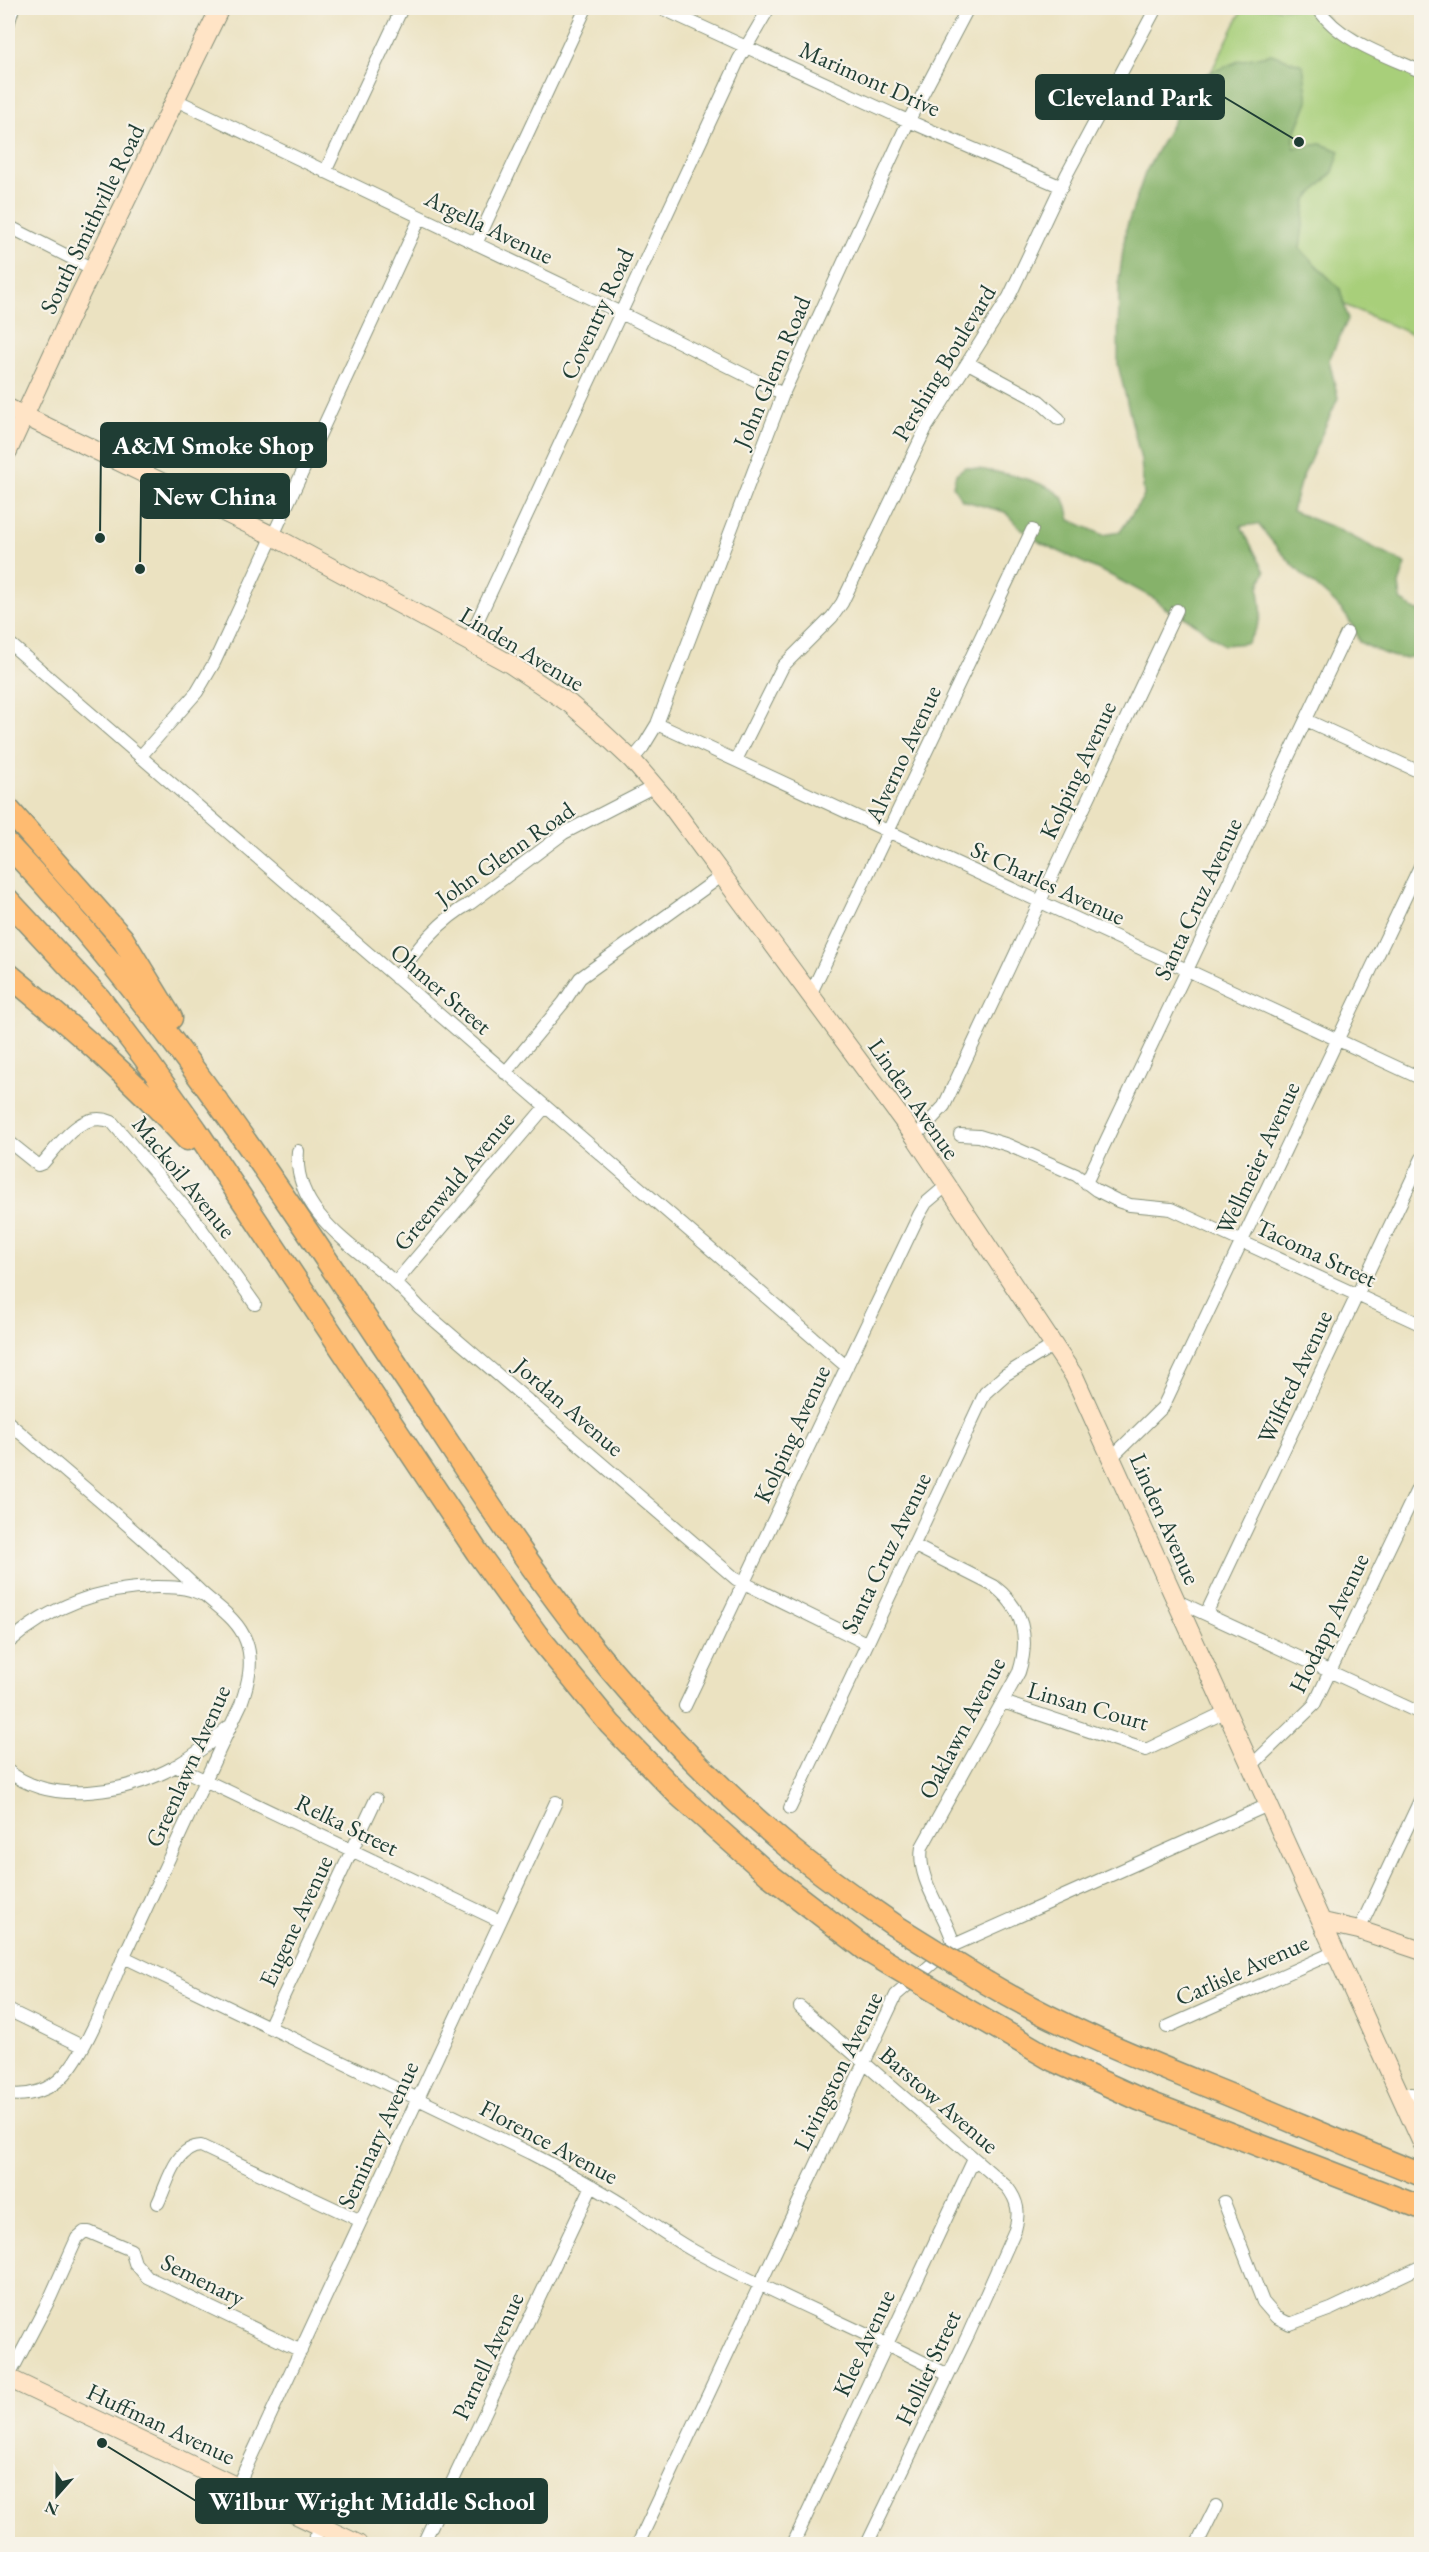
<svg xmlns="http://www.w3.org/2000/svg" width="1429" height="2552" viewBox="0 0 1429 2552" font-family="'EB Garamond',serif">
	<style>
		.green { fill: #a8cf7a; stroke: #648657; stroke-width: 1.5 }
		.forest { fill: #86b26a; stroke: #52784f; stroke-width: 1.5 }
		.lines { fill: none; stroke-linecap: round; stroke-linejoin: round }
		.street-casing { stroke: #85907a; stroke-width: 14 }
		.secondary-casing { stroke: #85907a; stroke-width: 20 }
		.highway-casing { stroke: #85907a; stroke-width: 25 }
		.street { stroke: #fff; stroke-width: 12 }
		.secondary { stroke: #ffe4c6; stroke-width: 18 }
		.highway { stroke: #febb71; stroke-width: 22 }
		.highway-bridge-casing { stroke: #85907a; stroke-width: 25; stroke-linecap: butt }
		.highway-bridge { stroke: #febb71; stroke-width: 22 }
		.labels { text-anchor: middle; stroke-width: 4.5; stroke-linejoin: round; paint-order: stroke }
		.street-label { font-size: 24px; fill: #1f3d34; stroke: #f7f3e8 }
		.leader { fill: none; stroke: #1f3d34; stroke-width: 2 }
		.callout-dot { fill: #1f3d34; stroke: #f7f3e8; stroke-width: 2 }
		.callout { fill: #1f3d34; stroke: #1f3d34; stroke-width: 2 }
		.callout-label { font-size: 26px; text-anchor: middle; font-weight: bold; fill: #fff }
	</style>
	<rect width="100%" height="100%" fill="#f7f3e8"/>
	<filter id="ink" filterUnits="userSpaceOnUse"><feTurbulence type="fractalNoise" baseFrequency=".0167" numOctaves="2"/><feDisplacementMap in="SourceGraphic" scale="12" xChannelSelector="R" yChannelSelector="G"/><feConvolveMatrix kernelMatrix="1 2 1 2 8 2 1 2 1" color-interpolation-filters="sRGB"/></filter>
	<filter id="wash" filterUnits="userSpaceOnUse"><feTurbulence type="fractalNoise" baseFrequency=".008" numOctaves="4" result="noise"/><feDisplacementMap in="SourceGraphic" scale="24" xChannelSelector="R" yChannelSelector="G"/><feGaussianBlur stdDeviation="1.35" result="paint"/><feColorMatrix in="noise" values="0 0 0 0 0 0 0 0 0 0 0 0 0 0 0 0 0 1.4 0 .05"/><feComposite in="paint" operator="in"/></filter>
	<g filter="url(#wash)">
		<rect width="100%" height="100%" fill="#ebe2c1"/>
		<!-- green -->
		<path class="green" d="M1243,8H1318L1334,27L1421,72V338L1287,280L1141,213Z"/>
		<!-- forest -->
		<path class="forest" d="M1271,54L1303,65L1308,101L1294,136V148L1321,144L1340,151L1333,172L1306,200L1300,249L1340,289L1348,319L1329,360L1338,398L1300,483L1292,511L1335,528L1406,564L1399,584L1401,600L1417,611H1421V651C1404,668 1378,650 1359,642C1348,607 1326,596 1301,573C1285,557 1271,541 1258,524L1241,526L1265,572C1254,593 1262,593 1261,613C1260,624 1253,634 1247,643L1224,645L1188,619L1165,608L1155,599L1112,576L1041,543L1017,525L1005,512L962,500L953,486L956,474L965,467C991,471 1045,478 1063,498C1067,503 1068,514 1070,520L1103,535L1120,532L1144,496L1141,460L1118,365L1119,280L1126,229L1145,173L1197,78L1239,61Z"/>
	</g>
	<g filter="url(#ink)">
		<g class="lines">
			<!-- street casing -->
			<g class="street-casing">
				<path id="street" d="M661,8L897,116L1062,187
					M1318,8C1339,41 1387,56 1422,72
					M8,25L13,8
					M176,100L621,313L783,394
					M325,172L402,8
					M8,226L93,269
					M476,244L586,8
					M968,363L1039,401L1059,419
					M468,641L739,59L769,8
					M8,642L847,1367
					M1306,720L1422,773
					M657,724L1422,1079
					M140,757L197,692L214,663L420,218
					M632,760L643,747L657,724L783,394L909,120L968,8
					M736,760L783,666L832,617L842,603L926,428L1009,297L1067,174L1156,8
					M396,978C416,950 440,919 471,903L564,833L655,786
					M810,995L1032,530
					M505,1073L564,1002L580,978L723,875
					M960,1135L979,1136L1008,1145L1076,1175L1096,1190L1118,1201L1130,1205L1171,1209L1422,1325
					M915,1137L944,1106L1177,610
					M8,1141L38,1165L43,1163C61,1143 81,1109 112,1122L193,1217L255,1304
					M298,1151C293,1207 345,1241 383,1272C396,1283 408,1295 420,1308L736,1579L866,1643
					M1086,1183L1347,633
					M395,1283L545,1107
					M8,1422C72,1478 139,1532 200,1591C217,1607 238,1619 246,1641C254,1662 248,1684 241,1704C201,1788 163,1872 124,1956C110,1989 88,2048 65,2074C51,2090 29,2097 8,2094
					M1112,1457L1163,1407L1422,862
					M913,1545L994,1586C1023,1608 1030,1638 1019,1672L922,1847C916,1881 946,1913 954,1945
					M1175,1600L1422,1714
					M1206,1614L1422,1158
					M8,1643C50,1606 100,1588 156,1587C172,1587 186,1587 201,1594
					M1003,1702L1146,1750L1225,1712
					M685,1706L919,1215L926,1203L946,1186
					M175,1766L500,1921
					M1250,1767L1314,1705L1422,1479
					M8,1771C53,1807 129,1792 176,1766C195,1755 212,1742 228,1727
					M790,1808L985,1393L1005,1375L1054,1345
					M1359,1930L1422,1796
					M124,1957L530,2153C561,2169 592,2185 622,2204C646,2220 669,2237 694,2251C777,2296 865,2331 948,2375
					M800,2007L1007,2187C1018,2201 1020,2213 1015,2230L968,2335L867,2544
					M8,2010L82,2046
					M269,2027L376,1799
					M1167,2027L1335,1952
					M1400,2094H1412L1422,2097
					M1224,2202L1263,2302L1276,2317L1290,2324L1331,2309L1422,2266
					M158,2203C168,2183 175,2147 201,2146L361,2221
					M8,2378L50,2298L77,2238L84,2232H89L131,2250L135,2263L147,2277L301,2351
					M237,2487L556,1802
					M312,2544L321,2527
					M423,2544L592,2186
					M638,2544L896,1995L954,1945L1268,1805
					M793,2544L974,2159
					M1197,2544L1216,2506"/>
			</g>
			<!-- secondary casing -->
			<g class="secondary-casing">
				<path id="secondary" d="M8,408L273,536L510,664L570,704L599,729L632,760L669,803L915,1137L1074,1376L1422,2143
					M8,451L78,299L220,8
					M1323,1922L1359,1930L1422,1951
					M8,2378L358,2544"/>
			</g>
			<!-- highway casing -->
			<g class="highway-casing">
				<path id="highway" d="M8,809L122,938L171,1018
					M8,845C166,1011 289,1204 416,1394C478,1488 539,1584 611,1670C664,1733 724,1793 786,1845C820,1874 857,1899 894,1925
					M8,900L99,998L144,1057L196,1130L477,1552L537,1635L610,1724L679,1795L768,1874L868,1951
					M8,974C71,1026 132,1078 187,1139
					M987,1983C1064,2029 1149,2062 1232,2096C1295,2122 1358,2150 1422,2175
					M960,2006L1051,2059L1139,2099L1422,2208"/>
			</g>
			<!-- street -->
			<use href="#street" class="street"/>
			<!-- secondary -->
			<use href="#secondary" class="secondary"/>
			<!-- highway -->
			<use href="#highway" class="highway"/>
			<!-- highway-bridge casing -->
			<g class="highway-bridge-casing">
				<path id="highway-bridge" d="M894,1925L987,1983
					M868,1951L960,2006"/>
			</g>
			<!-- highway-bridge -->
			<use href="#highway-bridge" class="highway-bridge"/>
		</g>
	</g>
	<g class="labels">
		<!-- street labels -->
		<g class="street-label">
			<text transform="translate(870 79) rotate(24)" y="8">Marimont Drive</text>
			<text transform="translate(92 219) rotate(-64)" y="8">South Smithville Road</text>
			<text transform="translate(489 227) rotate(26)" y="8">Argella Avenue</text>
			<text transform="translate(597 314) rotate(-65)" y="8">Coventry Road</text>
			<text transform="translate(944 363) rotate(-59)" y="8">Pershing Boulevard</text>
			<text transform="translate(772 372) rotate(-67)" y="8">John Glenn Road</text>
			<text transform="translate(522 649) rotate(31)" y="8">Linden Avenue</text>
			<text transform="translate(903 754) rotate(-65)" y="8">Alverno Avenue</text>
			<text transform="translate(1078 770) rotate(-65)" y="8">Kolping Avenue</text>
			<text transform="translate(505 854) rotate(-35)" y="8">John Glenn Road</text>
			<text transform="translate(1048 883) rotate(25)" y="8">St Charles Avenue</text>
			<text transform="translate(1198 899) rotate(-65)" y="8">Santa Cruz Avenue</text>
			<text transform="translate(441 989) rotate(41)" y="8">Ohmer Street</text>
			<text transform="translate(914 1099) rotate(55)" y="8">Linden Avenue</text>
			<text transform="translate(1258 1158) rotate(-65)" y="8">Wellmeier Avenue</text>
			<text transform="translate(184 1177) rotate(51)" y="8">Mackoil Avenue</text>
			<text transform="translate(454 1181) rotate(-50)" y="8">Greenwald Avenue</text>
			<text transform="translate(1316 1253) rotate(25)" y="8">Tacoma Street</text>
			<text transform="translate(1295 1377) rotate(-65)" y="8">Wilfred Avenue</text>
			<text transform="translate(569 1407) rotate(41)" y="8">Jordan Avenue</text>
			<text transform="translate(792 1434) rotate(-65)" y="8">Kolping Avenue</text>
			<text transform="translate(1165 1519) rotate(66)" y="8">Linden Avenue</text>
			<text transform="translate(886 1553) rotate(-64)" y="8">Santa Cruz Avenue</text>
			<text transform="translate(1329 1623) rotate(-64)" y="8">Hodapp Avenue</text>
			<text transform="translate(1088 1706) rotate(16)" y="8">Linsan Court</text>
			<text transform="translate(962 1728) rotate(-62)" y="8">Oaklawn Avenue</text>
			<text transform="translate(188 1766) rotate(-66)" y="8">Greenlawn Avenue</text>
			<text transform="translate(347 1825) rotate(26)" y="8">Relka Street</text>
			<text transform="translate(296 1921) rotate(-65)" y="8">Eugene Avenue</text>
			<text transform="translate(1242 1970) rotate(-24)" y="8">Carlisle Avenue</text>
			<text transform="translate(838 2071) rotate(-64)" y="8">Livingston Avenue</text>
			<text transform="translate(939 2100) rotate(41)" y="8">Barstow Avenue</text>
			<text transform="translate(378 2135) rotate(-65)" y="8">Seminary Avenue</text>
			<text transform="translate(549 2142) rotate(28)" y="8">Florence Avenue</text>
			<text transform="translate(203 2280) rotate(26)" y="8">Semenary</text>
			<text transform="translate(864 2343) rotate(-65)" y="8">Klee Avenue</text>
			<text transform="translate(488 2356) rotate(-65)" y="8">Parnell Avenue</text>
			<text transform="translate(928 2368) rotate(-65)" y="8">Hollier Street</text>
			<text transform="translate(161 2424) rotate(25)" y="8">Huffman Avenue</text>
		</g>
	</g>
	<!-- callouts -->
	<path class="leader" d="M1299 142L1224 97M100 538L101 445M140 569L141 496M102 2443L196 2501"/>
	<g class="callout-dot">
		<circle cx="1299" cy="142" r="6"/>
		<circle cx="100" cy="538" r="6"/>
		<circle cx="140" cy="569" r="6"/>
		<circle cx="102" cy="2443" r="6"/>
	</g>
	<g class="callout">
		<rect x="1036" y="75" width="188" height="44" rx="6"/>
		<rect x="101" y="423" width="225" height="44" rx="6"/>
		<rect x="141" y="474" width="148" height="44" rx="6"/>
		<rect x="196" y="2479" width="351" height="44" rx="6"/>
	</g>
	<g class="callout-label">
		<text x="1130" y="106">Cleveland Park</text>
		<text x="213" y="454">A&amp;M Smoke Shop</text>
		<text x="215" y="505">New China</text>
		<text x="372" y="2510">Wilbur Wright Middle School</text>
	</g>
	<!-- margin -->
	<rect width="1429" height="2552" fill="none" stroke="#f7f3e8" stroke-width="30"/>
	<!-- north arrow -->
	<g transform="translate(57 2495) rotate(201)" stroke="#f7f3e8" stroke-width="4.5" paint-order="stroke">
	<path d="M0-4.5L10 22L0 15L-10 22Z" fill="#1f3d34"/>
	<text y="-9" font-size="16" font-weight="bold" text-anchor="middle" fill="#1f3d34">N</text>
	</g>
</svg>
